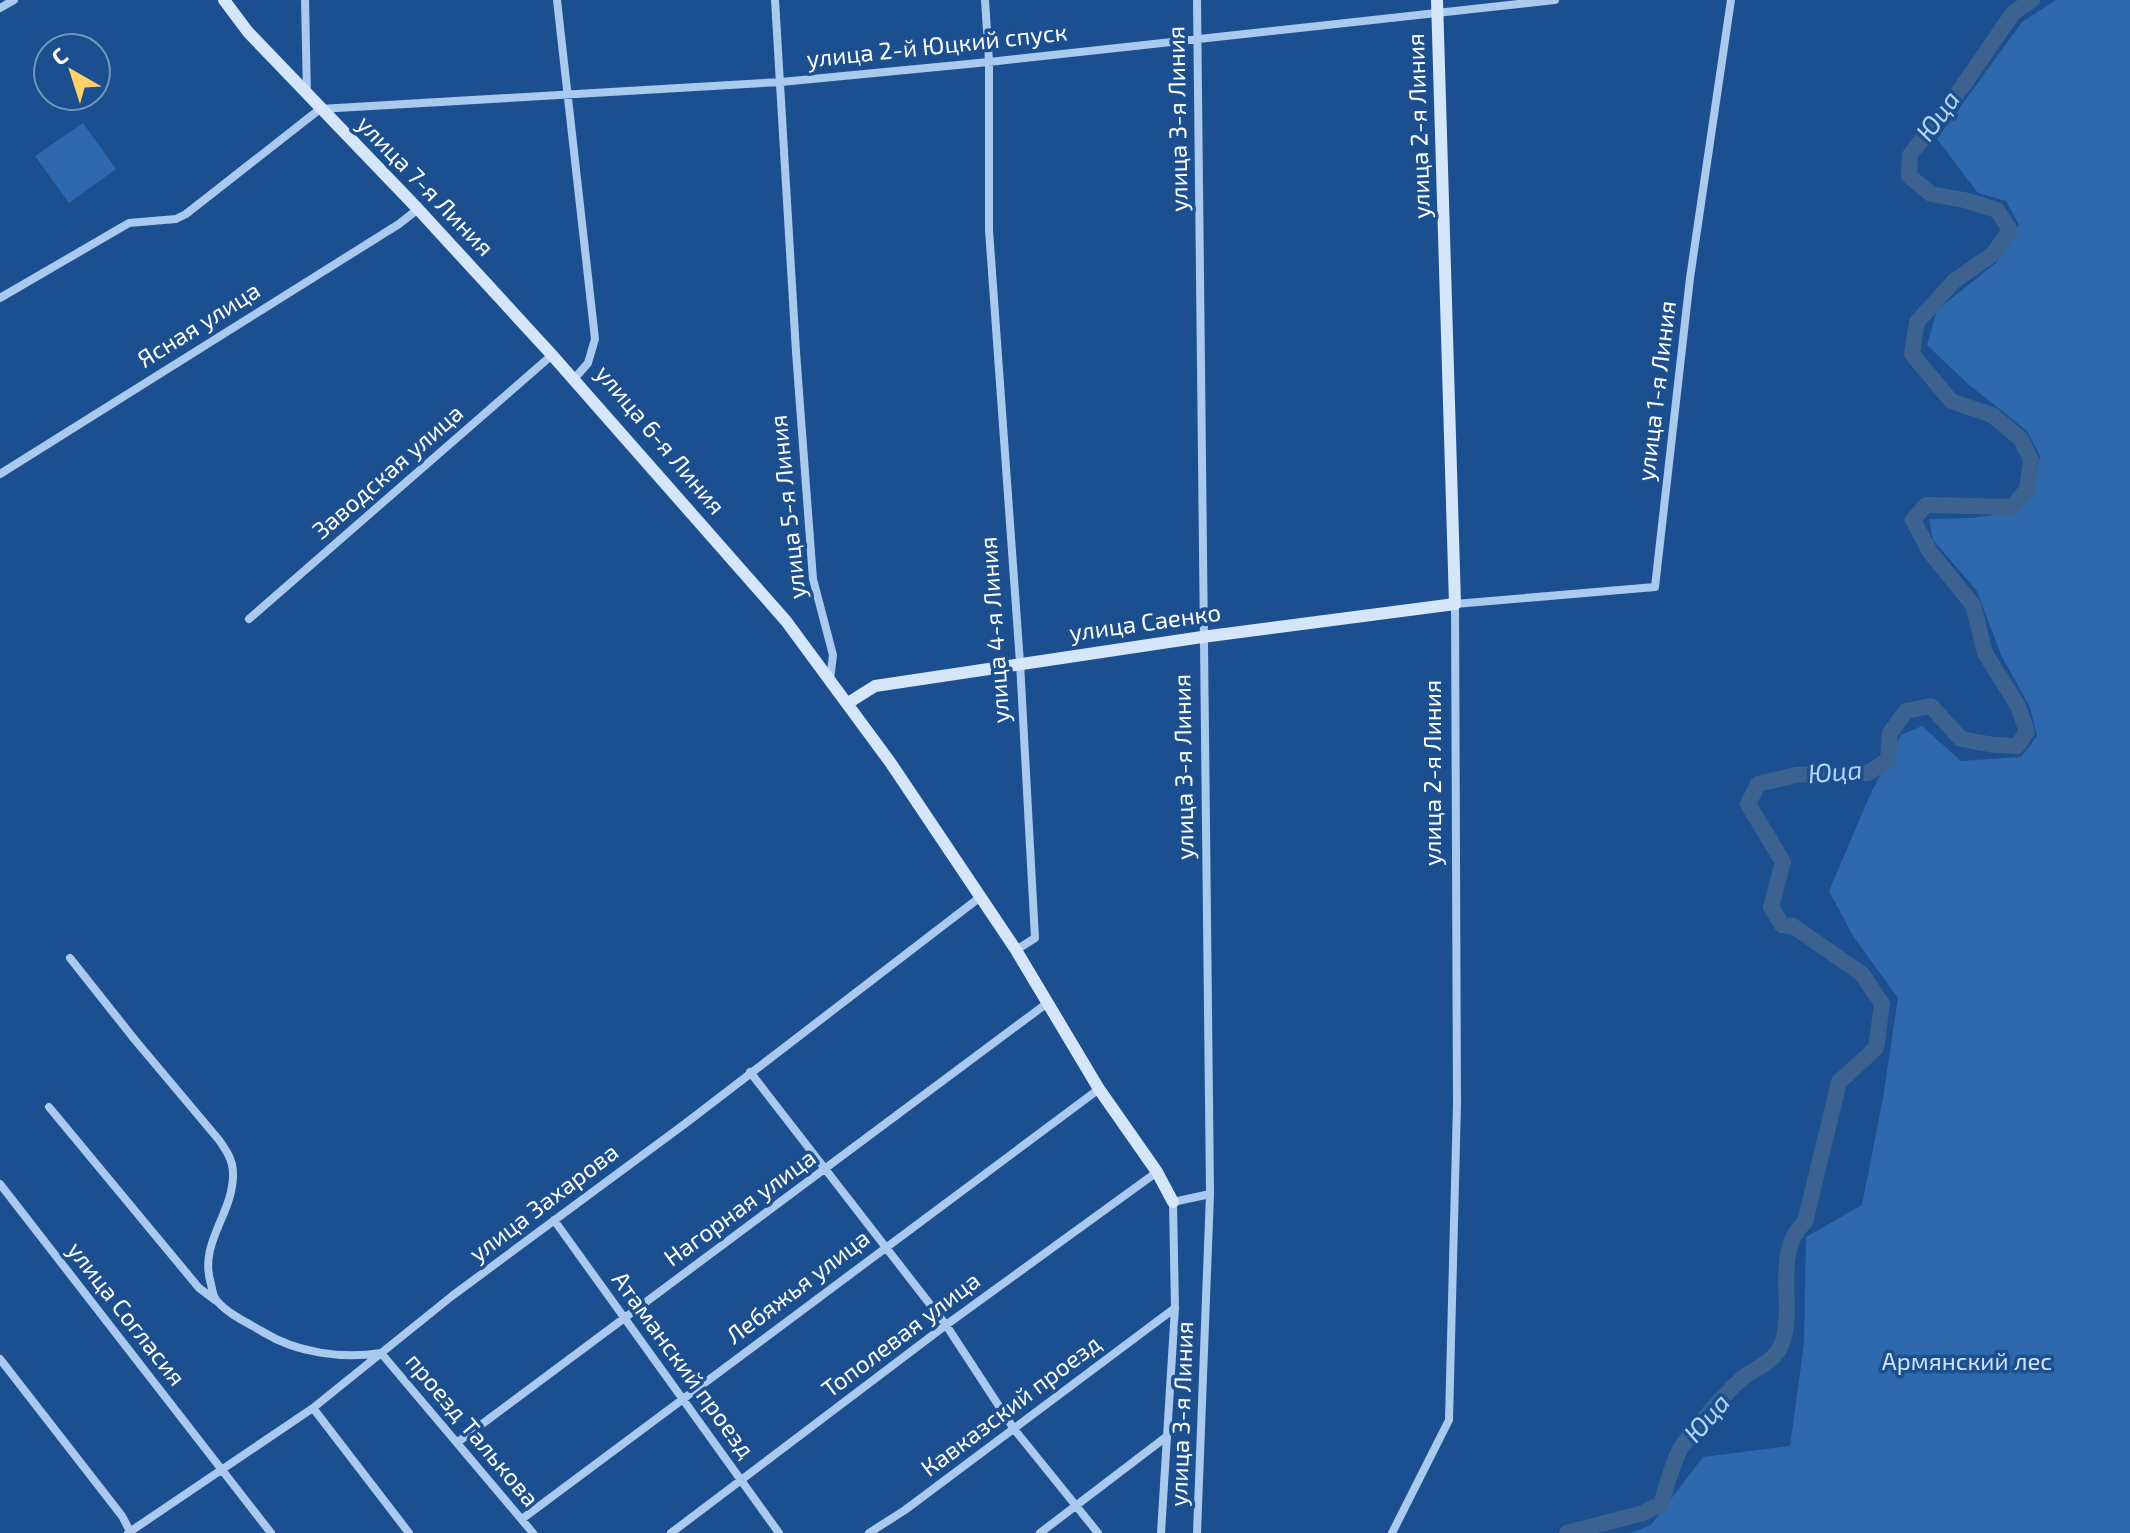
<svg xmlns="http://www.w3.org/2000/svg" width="2130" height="1533" viewBox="0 0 2130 1533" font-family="'Exo 2',sans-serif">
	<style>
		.green { fill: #2e69ad }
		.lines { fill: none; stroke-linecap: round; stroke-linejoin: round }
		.river { stroke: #3c6290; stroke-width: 16 }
		.street { stroke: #a9c9ee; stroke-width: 8 }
		.secondary { stroke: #d6e6fa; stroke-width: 12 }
		.labels { text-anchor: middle; stroke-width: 7; stroke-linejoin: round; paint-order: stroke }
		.street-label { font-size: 24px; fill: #fff; stroke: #1b4f8f }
		.park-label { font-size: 24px; fill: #cfe3fa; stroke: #1b4f8f }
		.water-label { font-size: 26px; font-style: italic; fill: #b5d3f5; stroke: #1b4f8f }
	</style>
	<rect width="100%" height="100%" fill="#1b4f8f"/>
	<!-- green -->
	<path class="green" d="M2056,0H2130V1533H1630L1651,1525L1703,1457L1790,1446L1804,1344L1806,1237L1862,1205L1883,1098L1898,998L1853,936L1829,891L1870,795L1901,735L1922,726L1961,761L2021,757L2037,736L2030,707L2001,655L1977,591L1933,540L1929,519L1973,518L2017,511L2034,489L2040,456L2027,431L1968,384L1927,345L1937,310L1996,263L2019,225L2006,201L1978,193L1937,139L2022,22Z
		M83,123L116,169L69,203L35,156Z"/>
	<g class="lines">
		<!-- river -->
		<path class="river" d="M1567,1533L1643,1513L1661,1504C1667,1486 1672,1462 1682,1446C1696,1427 1722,1397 1739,1381C1751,1370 1769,1365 1778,1351C1800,1316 1769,1254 1805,1222L1839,1082L1876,1048L1882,1004L1862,974L1793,926L1782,925L1771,907L1783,862L1748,804L1758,784L1796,775L1868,773L1888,760L1890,733L1906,711L1931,706L1961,739L1994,745L2017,746L2027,732L2018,706L1985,653L1973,605L1930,552L1913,520L1926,505L2012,507L2027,489L2031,460L2021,439L1992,415L1951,401L1912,354L1917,322L1954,281L1993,254L2010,230L1997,210L1964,200L1931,194L1909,176L1910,155L1962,87L2013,13L2032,0"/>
		<!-- street -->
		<path class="street" d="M305,0L307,95
			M557,0L595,339L588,363L574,379
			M775,0L796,352L813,579L833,655L830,680
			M985,0L989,62V230L1020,663L1035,938L1016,950
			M1197,0L1210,1194L1197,1533
			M0,8L14,0
			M0,298L129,223L176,219L186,214L320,109L781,82L989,62L1555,0
			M0,474L399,224L418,209
			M249,619L552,355
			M70,958L135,1040L219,1140C226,1150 233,1160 233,1173C234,1214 198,1242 211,1284C212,1289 213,1297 217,1301C228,1314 248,1323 263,1332C297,1353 342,1359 381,1353L533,1533
			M750,1072L946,1325L1014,1429L1098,1533
			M49,1107L199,1288L215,1300
			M0,1184L271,1533
			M554,1220L779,1533
			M0,1359L122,1516L131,1533
			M313,1408L409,1533
			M458,1442L1046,1004
			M522,1519L1099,1089
			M128,1533L313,1408L452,1296L686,1123L979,898
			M671,1533L946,1325L1157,1172
			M869,1533L905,1510L1175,1308
			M1040,1533L1166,1437
			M1161,1533L1175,1308L1173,1202L1210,1194
			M1392,1533L1449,1420L1457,1104L1455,604L1655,587L1690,278L1731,0"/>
		<!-- secondary -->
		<path class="secondary" d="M224,0L248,32L418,209L552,355L786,621L890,762L1016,950L1099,1089L1157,1172L1173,1202
			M848,703L875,686L1202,637L1455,604L1437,0"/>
	</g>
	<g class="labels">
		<!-- street labels -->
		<g class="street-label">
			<text transform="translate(937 46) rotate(-6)" y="8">улица 2-й Юцкий спуск</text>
			<text transform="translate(1178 119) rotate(-91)" y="8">улица 3-я Линия</text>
			<text transform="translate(1419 126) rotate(-92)" y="8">улица 2-я Линия</text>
			<text transform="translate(425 186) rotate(46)" y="8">улица 7-я Линия</text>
			<text transform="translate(199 325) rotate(-32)" y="8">Ясная улица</text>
			<text transform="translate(1657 391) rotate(-83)" y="8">улица 1-я Линия</text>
			<text transform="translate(660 440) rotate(50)" y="8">улица 6-я Линия</text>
			<text transform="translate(388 472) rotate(-41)" y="8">Заводская улица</text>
			<text transform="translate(788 507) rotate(-96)" y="8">улица 5-я Линия</text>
			<text transform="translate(1145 623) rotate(-8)" y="8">улица Саенко</text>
			<text transform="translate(995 630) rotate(-94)" y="8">улица 4-я Линия</text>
			<text transform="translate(1184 767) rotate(-91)" y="8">улица 3-я Линия</text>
			<text transform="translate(1433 773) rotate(-90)" y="8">улица 2-я Линия</text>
			<text transform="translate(544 1203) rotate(-37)" y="8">улица Захарова</text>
			<text transform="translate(740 1208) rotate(-36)" y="8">Нагорная улица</text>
			<text transform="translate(798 1287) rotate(-37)" y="8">Лебяжья улица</text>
			<text transform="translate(126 1314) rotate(52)" y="8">улица Согласия</text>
			<text transform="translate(901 1335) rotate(-37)" y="8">Тополевая улица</text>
			<text transform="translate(683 1365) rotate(54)" y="8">Атаманский проезд</text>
			<text transform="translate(1011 1406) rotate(-37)" y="8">Кавказский проезд</text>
			<text transform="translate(1182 1414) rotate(-88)" y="8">улица 3-я Линия</text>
			<text transform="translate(472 1430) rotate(50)" y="8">проезд Талькова</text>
		</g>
		<!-- park labels -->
		<g class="park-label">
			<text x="1967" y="1370">Армянский лес</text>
		</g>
		<!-- water labels -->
		<g class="water-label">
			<text transform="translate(1938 116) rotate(-54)" y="9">Юца</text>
			<text transform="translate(1835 772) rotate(-5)" y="9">Юца</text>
			<text transform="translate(1707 1418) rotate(-49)" y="9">Юца</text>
		</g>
	</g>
	<!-- north arrow -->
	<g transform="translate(72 72) rotate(321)"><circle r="38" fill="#1b4f8f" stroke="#7695bc" stroke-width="2"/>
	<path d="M0-6L14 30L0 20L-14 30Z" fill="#ffd166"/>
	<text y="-12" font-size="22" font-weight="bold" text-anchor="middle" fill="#ffffff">С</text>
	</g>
</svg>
